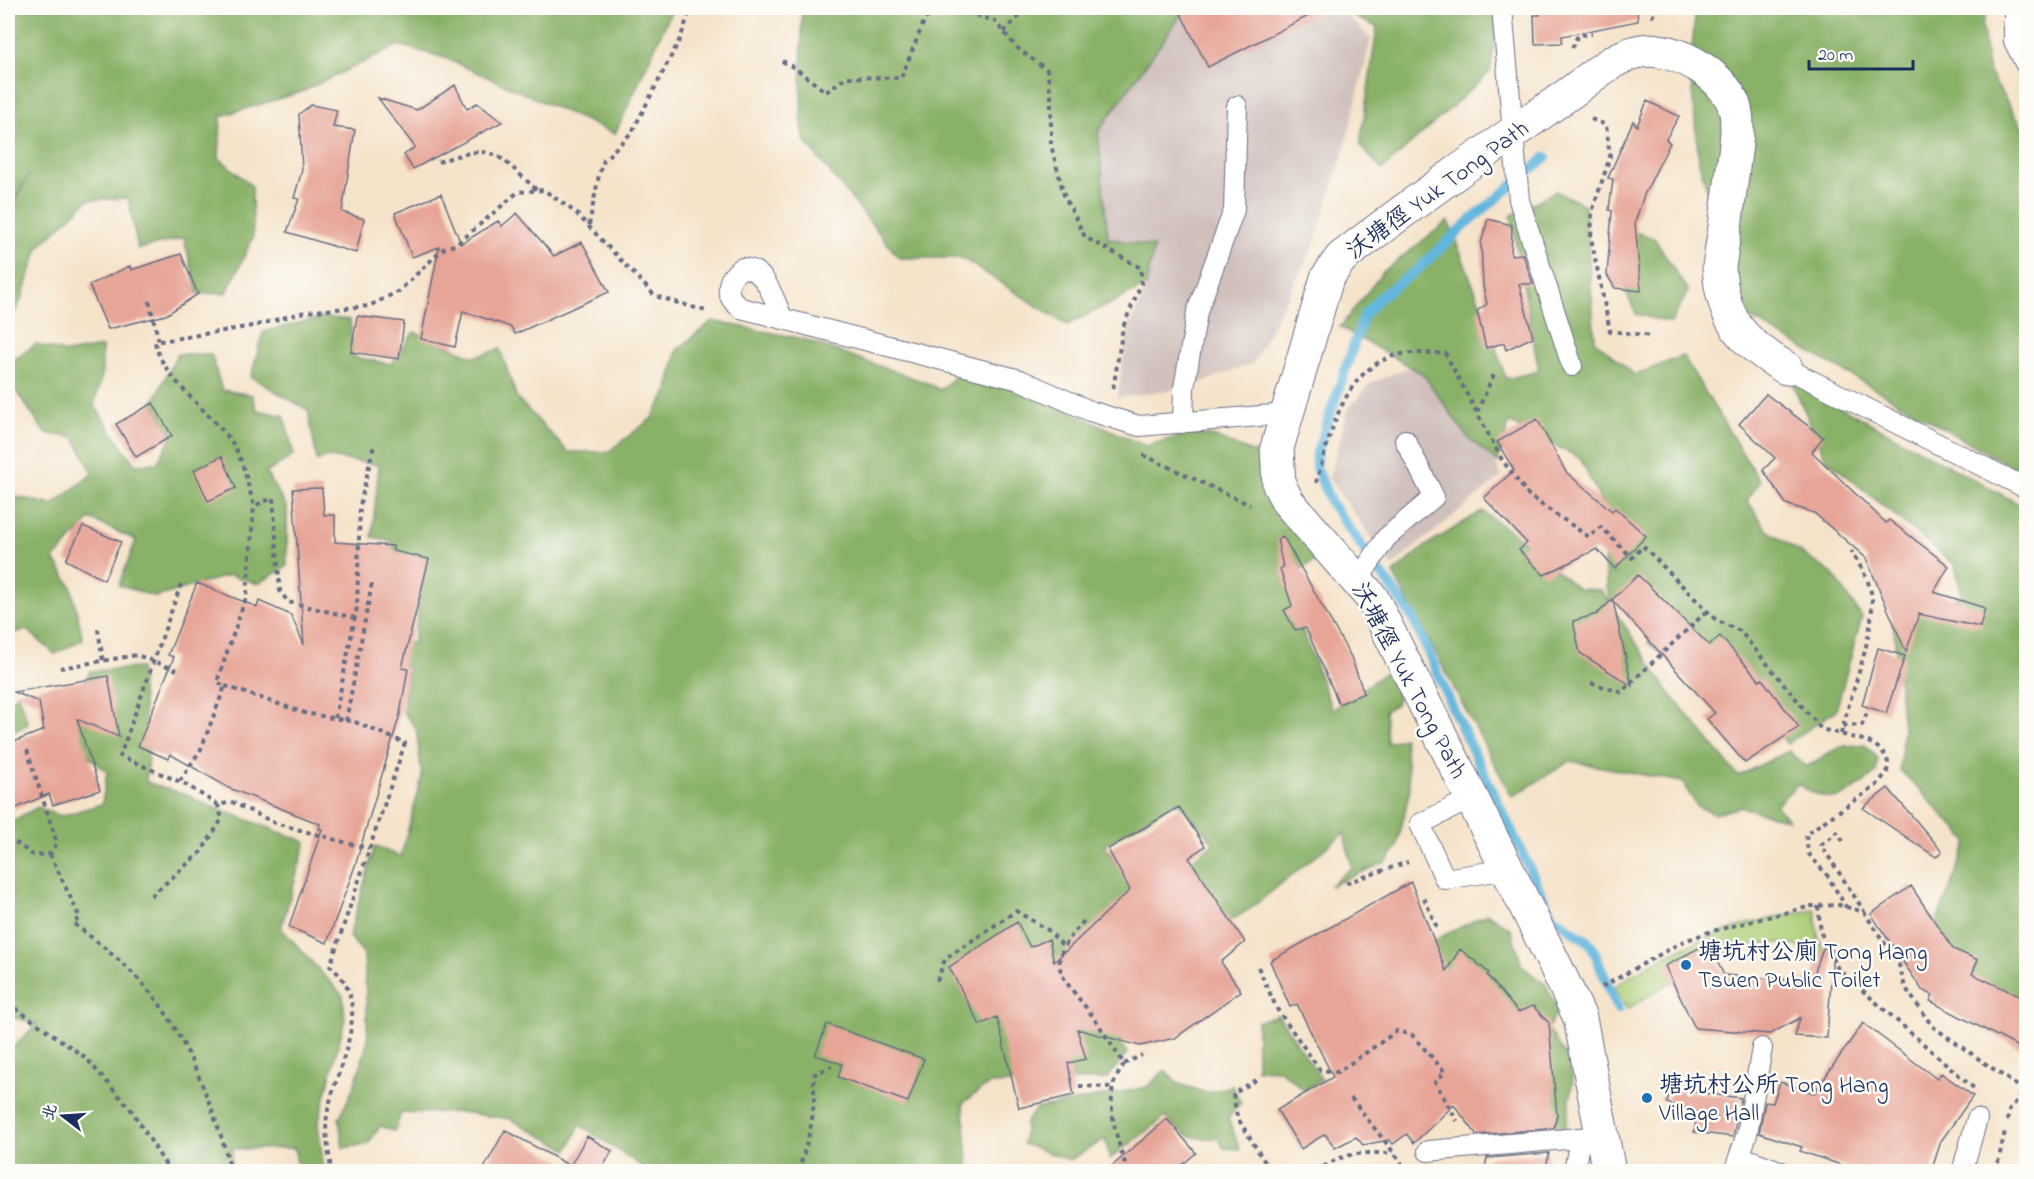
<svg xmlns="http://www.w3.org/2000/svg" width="2034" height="1179" viewBox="0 0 2034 1179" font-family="'Indie Flower','LXGW WenKai TC',sans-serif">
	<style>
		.industrial { fill: #d0c0bc }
		.green { fill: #acce77; stroke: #647e6a; stroke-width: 1.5 }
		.forest { fill: #89b168; stroke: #527063; stroke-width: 1.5 }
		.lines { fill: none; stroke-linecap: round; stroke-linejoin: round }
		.stream { stroke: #60b6dd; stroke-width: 10 }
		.building { fill: #e7a598 }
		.lane-casing { stroke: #676e84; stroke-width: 22 }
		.street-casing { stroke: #676e84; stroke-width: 35 }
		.path { stroke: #676e84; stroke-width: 4; stroke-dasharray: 4.5 4.5; stroke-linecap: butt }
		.lane { stroke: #fff; stroke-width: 20 }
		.street { stroke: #fff; stroke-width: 33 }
		.poi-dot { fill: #1f6fb2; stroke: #fdfcf7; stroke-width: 2 }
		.labels { text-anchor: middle; stroke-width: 5; stroke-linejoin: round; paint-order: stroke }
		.street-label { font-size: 24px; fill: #1b2f5e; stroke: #fdfcf7 }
		.poi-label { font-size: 24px; fill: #1b2f5e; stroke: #fdfcf7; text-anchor: start }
	</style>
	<rect width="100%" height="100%" fill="#fdfcf7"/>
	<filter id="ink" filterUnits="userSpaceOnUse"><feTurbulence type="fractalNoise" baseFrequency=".0167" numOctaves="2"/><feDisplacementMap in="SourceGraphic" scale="12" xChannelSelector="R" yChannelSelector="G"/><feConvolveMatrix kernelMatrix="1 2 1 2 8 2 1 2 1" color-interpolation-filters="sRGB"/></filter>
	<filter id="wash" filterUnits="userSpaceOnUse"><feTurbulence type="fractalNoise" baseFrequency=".008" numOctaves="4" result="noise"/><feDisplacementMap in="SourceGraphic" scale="24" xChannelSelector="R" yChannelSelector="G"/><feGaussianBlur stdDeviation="1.35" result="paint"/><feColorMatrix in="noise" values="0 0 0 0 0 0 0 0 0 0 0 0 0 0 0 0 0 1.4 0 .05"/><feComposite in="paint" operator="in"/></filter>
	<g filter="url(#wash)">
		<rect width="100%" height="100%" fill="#f5e3ca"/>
		<!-- industrial -->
		<path class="industrial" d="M1072,8H1339L1371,39L1345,148L1314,245L1253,363L1190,387L1117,398L1128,329L1143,296L1144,260L1095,233Z
			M1419,363L1445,367L1502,476L1392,566L1329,479L1347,411L1371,383Z"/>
		<!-- green -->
		<path class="green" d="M1815,910L1818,936L1827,958C1811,951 1796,944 1779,943C1733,940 1665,986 1627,1009L1614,987C1677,943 1740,922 1815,910Z"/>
		<!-- forest -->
		<path class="forest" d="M8,8H673L615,134L445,58L399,45L301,92L221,116L219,158L252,186L253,237L227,293L198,294L184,238L138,249L128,198L88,200L38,248L20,303L8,325V213L30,173L8,210Z
			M802,8H1186L1098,132L1108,238L1154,247L1146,286L1067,325L962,258H899L804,140L801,117Z
			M1344,8H1500L1490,72L1382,170L1360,145L1377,27L1357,18Z
			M1696,8H1989L1982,24L1989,73L2026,133V475L1743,314L1699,162L1690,69Z
			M1555,191L1585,205L1595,341L1635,375L1683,356L1760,482L1747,500L1767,530L1833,574L1862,617L1836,710L1787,744L1718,649L1670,662L1648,643L1672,614L1609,600L1604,563L1610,521L1580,458L1509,422L1498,462L1468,438L1423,374L1340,327L1383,272L1448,221L1486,318L1506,379L1539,371L1511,216Z
			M1621,228L1654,238L1688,291L1671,323L1636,314L1616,269Z
			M323,317L350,320L353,357L391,364L414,332L474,357L500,349L517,398L568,452H608L652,418L668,390L677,350L712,321L803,339L927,383L940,390L957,375L1014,385L1145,446L1188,434L1212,436L1262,456L1317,560L1284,579L1332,710L1388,671L1400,689L1396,704L1385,711L1387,743L1404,738L1410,789L1397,847L1386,862L1330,886L1352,867L1344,833L1251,908L1227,923L1176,887L1192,860L1214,843L1177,801L1104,845L1179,964L1104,1006L1127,1053L1107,1079L989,1084L963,1103L969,1171H649L580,1125L568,1150L511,1119L459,1112L401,1113L395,1131L380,1126L368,1144L343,1148L339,1119L355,1084L368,1040L364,954L349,936L375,846L401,857L422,776L416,728L403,712L408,669L390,657L394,639L413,644L423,580L402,567L391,541L372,537L379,465L328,457L317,461L308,410L251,377L263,332Z
			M36,344L66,353L102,347V375L94,405L135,465L157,463L172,436L153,403L177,354H211L222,390L252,395L257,410L284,416L294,455L266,473L287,508V566L258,584L230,575L156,597L119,585L136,540L90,519L54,559L71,586L83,639L55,654L27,630L8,634V495L53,505L93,473L74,437L45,433L10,382L8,384V355L11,362Z
			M1791,380L2026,508V1030L2013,1031L1927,947L1968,841L1900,770L1903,728L1893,619L1962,596L1955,565L1825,458Z
			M1482,511L1517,536L1578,589L1601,590L1668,691L1738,776L1789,751L1806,767L1841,746L1865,745L1878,758L1876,773C1843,798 1836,808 1798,784L1776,805L1788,820L1742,807L1714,814L1697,806L1682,782L1570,761L1512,797L1393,573L1427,545Z
			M140,668L148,757L146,782L193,797L195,800L306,842L281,928L343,996L345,1019L318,1124L324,1171H297L295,1148L232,1149V1171H8V1047L11,1049L37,1024L8,1016V823L38,807L61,816L102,804L107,772L63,734L90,671Z
			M18,695L28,724L8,735V702Z
			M1487,914L1511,929L1522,966L1546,985L1558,1010L1548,1028L1565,1055L1573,1080L1566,1127L1535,1136L1519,1120L1422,946Z
			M1278,1015L1322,1080L1304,1090L1280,1070L1257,1069V1022Z
			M1165,1070L1177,1083L1207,1093L1232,1086L1241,1103L1228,1118L1240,1149L1224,1148L1218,1138C1190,1140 1185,1136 1165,1117L1110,1159L1105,1139L1070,1160L1023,1144L1026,1122L1036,1109L1147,1087Z"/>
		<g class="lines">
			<!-- stream -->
			<path class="stream" d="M1546,157L1472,219L1417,270L1382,295L1364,315L1316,455V467L1331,503L1413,618L1455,713L1552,916L1591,944L1618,1009
				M1641,1169L1642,1172"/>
		</g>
		<g id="blocks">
			<!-- building -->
			<path class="building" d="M1178,8H1324L1208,67Z
				M1540,8H1637L1638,21L1562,36V43L1535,44L1534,15H1540Z
				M455,85L467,109L477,103L502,122L413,169L404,155L415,147L378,98L417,110Z
				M1647,101L1679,116L1666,139L1670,143L1644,195L1635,222L1641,291L1615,288L1607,275L1612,211L1609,210L1613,179L1608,178L1633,121L1637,126Z
				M311,105L337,110L333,127L355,130L342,212L364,219L356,253L287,232L299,199L294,198L302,170L299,114Z
				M441,194L461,244L498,221L502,226L517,213L554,256L582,242L609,292L515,334L511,327L463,311L455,347L421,339L439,247L412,257L395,213Z
				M1488,219L1512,225L1511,255L1523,254L1533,284H1519L1533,337L1506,350L1504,343L1486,348L1477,311L1487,304L1483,286L1481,243Z
				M181,254L198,294L166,315L108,329L89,285L130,266L131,270Z
				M357,316L404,322L399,359L351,352Z
				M1766,394L1823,437L1812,452L1886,523L1889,520L1949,566L1934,592L1985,608L1980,627L1919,614L1906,652L1866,558L1814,513L1786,504L1763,470L1775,458L1739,424Z
				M153,403L172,436L136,457L116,424Z
				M1537,419L1566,472L1612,511L1615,508L1646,536L1615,569L1597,549L1544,575L1519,550L1527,543L1484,498L1514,470L1497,442Z
				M222,456L236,488L208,501L194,470Z
				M322,488L324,515H335V542L393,546V551L429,559L402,668L408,669L400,714L355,866L327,943L289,927L322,829H319L320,824L229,788L170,754L168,759L138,746L174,657L168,655L197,583L257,607L259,601L291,615L304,645L293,489Z
				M83,526L121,542L104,580L66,560Z
				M1283,536L1351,657L1364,693L1339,704L1306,628L1295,630L1284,610L1292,606L1280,569L1283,567L1277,539Z
				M1638,575L1709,645L1720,636L1760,681L1762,679L1799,727L1745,763L1707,719L1715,713L1613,601L1632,686L1580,653L1573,621L1597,614Z
				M1878,648L1905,656L1886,713L1862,705Z
				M108,676L119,737L77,719L100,790L53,805L49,794L14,809L12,800L8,801V744L44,730L39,702L14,692Z
				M1888,788L1942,851L1936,857L1863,808Z
				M1179,807L1205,846L1189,858L1245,942L1221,962L1241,991L1175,1038L1140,1046L1077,1029L1086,1059L1068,1063L1074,1095L1019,1108L997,1017L980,1025L949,967L1017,922L1030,947L1049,939L1054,962L1130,890L1108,849Z
				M1411,882L1446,971L1460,949L1489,973L1487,975L1518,1012L1533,1006L1549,1023L1557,1115L1554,1128L1477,1135L1454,1105L1414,1143L1407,1134L1393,1144L1389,1140L1363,1145L1356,1137L1335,1148L1325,1134L1301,1149L1277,1110L1333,1077L1297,1004L1290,1007L1270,961Z
				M1911,886L1953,949L1978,960L1972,974L2026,999V1051L1930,1001L1933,995L1922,990L1871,914Z
				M1708,943L1724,975L1800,981L1812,980L1823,948L1833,950L1827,1038L1795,1036L1800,1018L1770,1034L1695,1028L1665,966Z
				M1863,1023L1937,1079L1941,1073L1973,1096L1941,1141L1931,1172H1862L1800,1151L1802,1147L1759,1133L1765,1102L1773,1103L1780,1082L1814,1093Z
				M827,1024L924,1059L908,1102L838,1077L842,1064L815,1055Z
				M1670,1089L1741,1098L1733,1137L1694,1132L1697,1113L1667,1103Z
				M1167,1119L1196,1153L1174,1172H1105Z
				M505,1130L570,1166L587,1136L612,1151L600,1172H482Z
				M1549,1153L1545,1172H1484L1487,1158Z"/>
		</g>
	</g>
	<g filter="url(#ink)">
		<use href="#blocks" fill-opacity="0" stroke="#676e84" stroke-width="1.5"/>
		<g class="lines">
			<!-- lane casing -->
			<g class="lane-casing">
				<path id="lane" d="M1502,8L1519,200L1572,366
					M2014,8V41L2026,65
					M782,317C773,298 766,268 742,268C725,279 724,297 741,308L1020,380L1090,411L1139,426L1286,414
					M1786,368L2026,488
					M1183,423L1184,388L1197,312L1234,210L1237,106
					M1358,580L1386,538L1434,497L1405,440
					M1472,798L1420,824L1445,879L1509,869
					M1428,1151L1602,1136
					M1742,1157L1782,1172
					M1570,1172L1575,1166L1580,1138
					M1734,1172L1747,1134L1762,1048
					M1962,1172L1977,1119"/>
			</g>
			<!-- street casing -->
			<g class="street-casing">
				<path id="street" d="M1609,1172L1580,1018L1558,971L1372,598L1288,502L1279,485L1277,448L1327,278L1341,258C1415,201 1491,148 1567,95C1589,80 1614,55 1641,51C1675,45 1731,78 1736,113C1739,131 1735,150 1733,168C1729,201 1724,234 1719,267C1722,320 1742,342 1786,368"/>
			</g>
			<!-- path -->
			<path class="path" d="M1652,17L1656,8
				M1004,32L1022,13
				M1572,48L1578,35L1592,34
				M782,61L795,68L826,92L846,77L901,78L925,19L941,9L965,12L995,21L1016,47L1047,70L1051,96V145L1064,195L1085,237L1141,268V284L1123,327L1113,390
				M1591,119L1606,125L1610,157L1592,212L1591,238L1610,331L1651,336
				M438,162C496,142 494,152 537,190
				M589,225L599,175L604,160L632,132L680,39L691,8
				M149,301L159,342
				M1477,412L1494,374
				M1143,455L1250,505
				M1316,483C1330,437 1341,373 1393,356C1408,351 1429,354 1445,353L1502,460L1529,496L1589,537L1601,527L1632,558L1643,546L1716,620L1740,631L1821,729L1867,741L1882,750L1888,762L1887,772L1877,785L1806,834L1808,853L1827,875L1846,907
				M181,584L120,756L185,784L218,805L232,802L275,823L369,849
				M355,618L288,602L280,591L273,498L254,506C248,486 244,462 233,444C214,415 161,378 155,342L253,326L305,312L369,306L399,291L443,249L457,244L518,192L544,190L575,212L655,296L706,311
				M98,629L103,661
				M60,668L137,655L177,670
				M1591,683L1621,692L1706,612
				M225,686L305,713L355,722L405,743L330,966C378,1004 334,1069 327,1116C324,1133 330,1155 331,1172
				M335,718L357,607L360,505L374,445
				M346,721L372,583
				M1843,726L1862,725L1867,713
				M1841,734C1850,695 1873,640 1872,602C1872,583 1860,566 1851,551
				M27,750L57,843L50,854
				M180,781L201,749L225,686L217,682L247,594L254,506
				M8,837L33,855L50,854
				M1843,841L1837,832L1821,845L1864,911
				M50,854L80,918L73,923C100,944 126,964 148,990C184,1029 219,1120 231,1172
				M1346,883L1408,862
				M151,896L201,852L222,819L218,805
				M1424,898L1438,930
				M1818,906L1821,933L1838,969L1977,1091
				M1084,921C1046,963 1056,970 1088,1010C1101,1027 1112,1046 1124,1064C1120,1071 1115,1079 1113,1086C1108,1113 1119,1146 1128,1172
				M1258,967L1277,1009L1320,1070L1338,1072L1397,1031L1412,1035L1445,1072L1435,1082L1457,1121
				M937,981L945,959L1016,911L1048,930L1063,946
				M1602,987L1682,942L1709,932L1812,906L1839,905L1864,912L1899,965L1905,987L1932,1026L2026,1092
				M8,1003L86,1058L132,1111L170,1172
				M1124,1064L1142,1055
				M1256,1080L1233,1094L1237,1117L1271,1172
				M1079,1086L1113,1087
				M1351,1098L1401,1162L1404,1172
				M2007,1121L2009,1111L2024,1091
				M798,1172C809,1138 817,1110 813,1075L832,1066
				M1316,1172C1344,1151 1359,1153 1393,1153
				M1996,1172L2005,1131"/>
			<!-- lane -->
			<use href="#lane" class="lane"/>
			<!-- street -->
			<use href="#street" class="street"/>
		</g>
	</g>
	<!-- markers -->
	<g class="poi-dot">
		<circle cx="1686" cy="965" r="6"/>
		<circle cx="1647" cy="1098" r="6"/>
	</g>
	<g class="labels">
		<!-- street labels -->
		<g class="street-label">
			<text transform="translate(1437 189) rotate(-36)" y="8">沃塘徑 Yuk Tong Path</text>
			<text transform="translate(1410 680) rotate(62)" y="8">沃塘徑 Yuk Tong Path</text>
		</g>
		<!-- poi labels -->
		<g class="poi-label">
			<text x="1698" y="959">塘坑村公廁 Tong Hang<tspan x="1698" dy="28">Tsuen Public Toilet</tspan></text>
			<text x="1659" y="1092">塘坑村公所 Tong Hang<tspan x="1659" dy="28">Village Hall</tspan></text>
		</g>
	</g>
	<!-- margin -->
	<rect width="2034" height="1179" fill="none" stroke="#fdfcf7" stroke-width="30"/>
	<!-- north arrow -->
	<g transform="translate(63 1116) rotate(287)" stroke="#fdfcf7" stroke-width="4.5" paint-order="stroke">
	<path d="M0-4.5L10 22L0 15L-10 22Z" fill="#1b2f5e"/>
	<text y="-9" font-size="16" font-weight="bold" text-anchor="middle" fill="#1b2f5e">北</text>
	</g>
	<!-- scale -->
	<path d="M1809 60v9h104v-9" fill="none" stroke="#1b2f5e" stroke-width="3"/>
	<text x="1818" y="60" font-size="18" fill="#1b2f5e" stroke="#fdfcf7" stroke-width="4.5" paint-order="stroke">20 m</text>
</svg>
